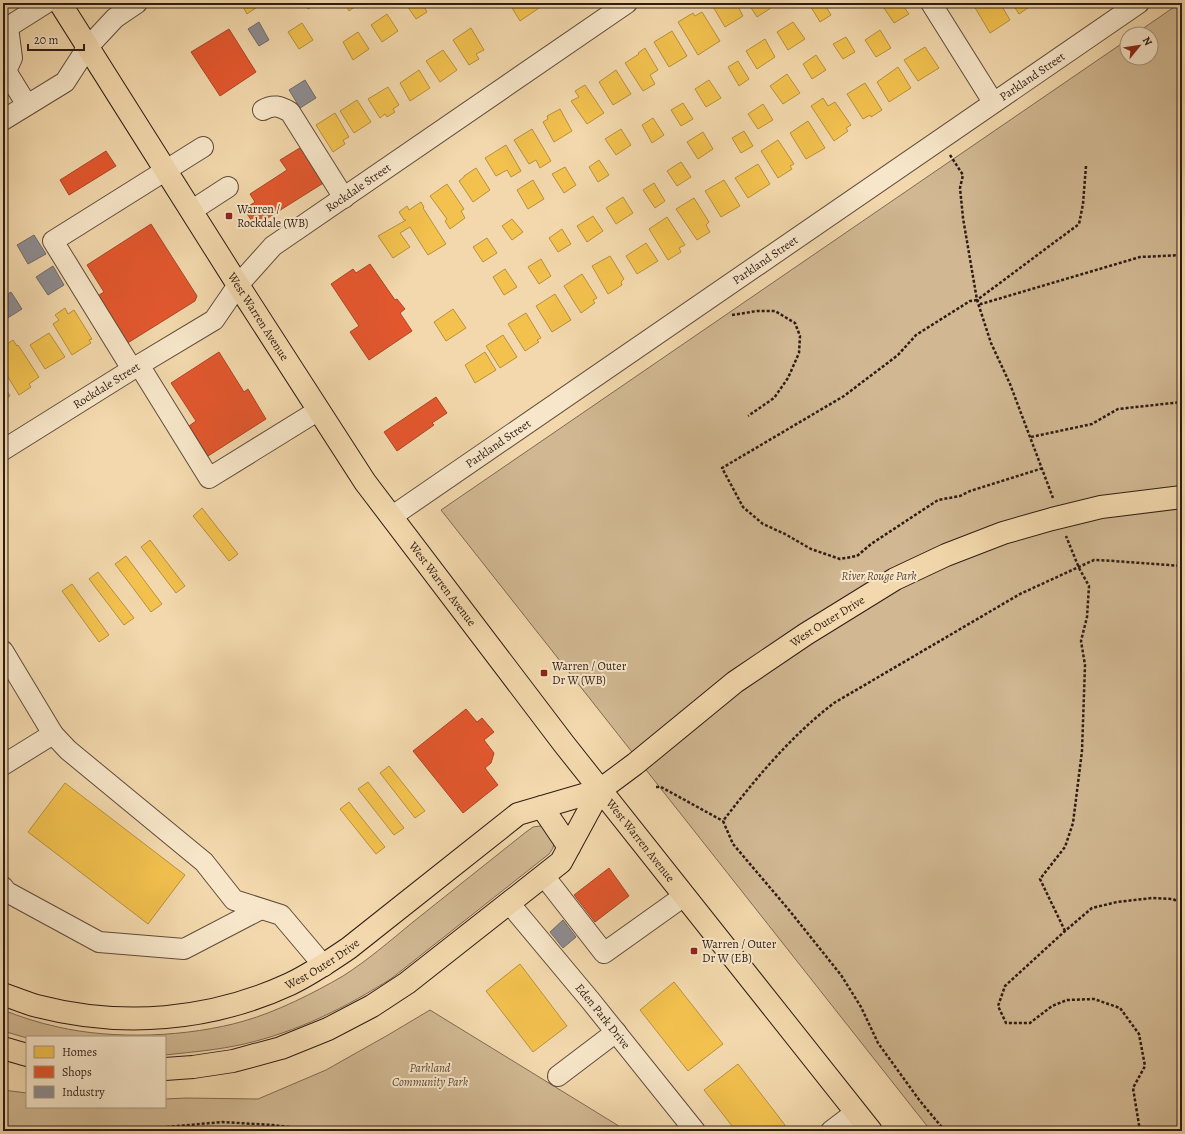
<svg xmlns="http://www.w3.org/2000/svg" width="1185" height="1134" viewBox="0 0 1185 1134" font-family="Alegreya,serif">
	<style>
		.green { fill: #d1b892; stroke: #806a54 }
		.homes { fill: #f2c14e; stroke: #b8903d }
		.shops { fill: #e4572e; stroke: #ae4526 }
		.industry { fill: #8d8d92; stroke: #716b6c }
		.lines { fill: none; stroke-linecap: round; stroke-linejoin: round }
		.minor-casing { stroke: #604b3b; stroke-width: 22 }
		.major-casing { stroke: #2f1c15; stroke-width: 24 }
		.path { stroke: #2f1c15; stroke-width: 2.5; stroke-dasharray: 3 2; stroke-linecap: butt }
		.minor { stroke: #f7e6c9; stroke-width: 20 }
		.major { stroke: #f2d8ac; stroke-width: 22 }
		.poi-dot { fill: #8f2418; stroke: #f7e6c9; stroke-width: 1.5 }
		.labels { text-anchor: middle; stroke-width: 4; stroke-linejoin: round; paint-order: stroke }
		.street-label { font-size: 12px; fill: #2f1c15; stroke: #f7e6c9 }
		.poi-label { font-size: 12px; fill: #2f1c15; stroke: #f7e6c9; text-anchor: start }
		.park-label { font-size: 12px; font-style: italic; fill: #604b3a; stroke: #f7e6c9 }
	</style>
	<rect width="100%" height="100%" fill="#f2d8ac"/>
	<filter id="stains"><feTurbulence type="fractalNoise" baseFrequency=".005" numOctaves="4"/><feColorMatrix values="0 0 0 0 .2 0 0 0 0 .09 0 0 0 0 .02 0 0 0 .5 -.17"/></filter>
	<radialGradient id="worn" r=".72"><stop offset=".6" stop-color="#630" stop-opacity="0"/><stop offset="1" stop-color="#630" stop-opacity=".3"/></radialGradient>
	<!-- green -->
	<path class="green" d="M1180,3H1182V1131H931L441,510L1127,40V58H1151V34H1135Z
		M540,826L545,827L554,842L553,848L549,854L392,978C347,1007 297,1032 244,1044C218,1050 192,1052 165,1055V1037H27V1038L3,1031V1010C21,1017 39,1023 58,1027C114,1040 189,1037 244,1021C276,1012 314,993 343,976C368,960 390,941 413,922C451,892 488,862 526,832L533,827Z
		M430,1010L627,1131H3V1090L27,1093V1107H165V1099L186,1098L258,1099L326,1070L388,1035Z"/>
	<!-- homes -->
	<path class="homes" d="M241,3H263L247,14Z
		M304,3H318L308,9Z
		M345,3H360L349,11Z
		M408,3H422L427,12L416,19L406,4Z
		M509,3H536L539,8L520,21Z
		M716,3H736L743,16L725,27L712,5Z
		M748,3H776L777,4L757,17Z
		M817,3H824L831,15L820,22L811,7Z
		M893,3H901L909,14L894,23L884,8Z
		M979,3H986L989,8L997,3H1000L1010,20L990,33L974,6Z
		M1012,3H1035L1019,14Z
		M702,12L720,41L698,55L678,22L693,13L695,16Z
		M387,14L398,31L382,42L371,25Z
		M793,22L805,39L788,50L777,32Z
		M302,23L313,40L299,49L288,32Z
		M471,28L484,50L476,54L479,59L469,65L453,40Z
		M880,30L891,48L876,57L865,40Z
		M672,31L687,56L669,67L654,42Z
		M358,32L369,49L353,60L343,42Z
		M846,37L855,52L843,59L833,44Z
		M765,39L775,57L757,69L746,51Z
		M925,47L939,68L918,81L904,60Z
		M645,48L658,70L650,75L655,84L643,91L625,63L639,54L638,53Z
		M443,50L457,70L440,82L426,61Z
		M816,55L826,70L812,79L803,64Z
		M738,61L749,79L739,86L728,67Z
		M898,67L911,88L889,102L877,82Z
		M419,70L430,88L410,101L400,83Z
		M616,70L631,94L613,105L599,82Z
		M787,74L800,93L783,104L770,86Z
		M709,80L721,98L706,107L695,89Z
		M865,83L882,110L871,117L870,115L863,119L847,94Z
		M585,85L604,113L587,124L571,101L579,97L575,91Z
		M388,87L399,105L393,109L395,112L387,117L385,114L380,118L368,99Z
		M823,98L828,106L835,102L851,125L846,128L848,131L834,141L811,106Z
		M357,100L371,122L354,133L340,111Z
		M683,103L693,119L681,126L671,110Z
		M763,104L773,120L758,129L748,114Z
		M560,109L572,131L554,142L543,122L548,119L547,116Z
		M335,113L349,137L343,140L345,144L333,152L316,125Z
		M653,118L664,135L652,143L642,125Z
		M808,121L825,148L806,159L790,133Z
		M532,129L551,161L540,168L536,160L529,164L514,140Z
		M621,129L631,145L616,155L605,139Z
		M744,131L753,146L741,153L732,138Z
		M703,132L713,149L698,159L687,142Z
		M778,140L794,164L790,166L792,169L778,178L761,151Z
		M506,145L521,171L511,177L507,170L496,176L485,158Z
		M599,160L609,175L598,182L589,167Z
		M681,162L691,177L677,186L667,171Z
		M758,164L770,184L748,198L735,178Z
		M565,167L576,185L564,193L552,174Z
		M476,168L490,190L473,202L459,181L464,177V176Z
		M533,180L544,199L528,209L517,190Z
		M724,180L740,206L721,217L705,191Z
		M654,183L665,201L655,208L643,190Z
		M447,184L464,209L461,211L465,218L450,229L445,221L447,219L430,196Z
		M623,197L633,213L616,224L606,208Z
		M694,198L709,222L706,225L710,232L697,240L676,209Z
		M421,202L424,207L423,208L446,244L428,255L410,227L400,233L410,247L393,258L378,236L406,220H404L399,212L407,206L409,210Z
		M593,216L603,231L587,242L577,226Z
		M667,217L685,245L679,248L681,252L668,260L649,229Z
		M512,219L523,232L512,240L502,226Z
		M562,229L571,244L558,252L549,238Z
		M487,238L497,253L483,262L473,247Z
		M646,243L658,261L637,274L626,256Z
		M610,256L624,279L621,282L622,285L608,294L592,266Z
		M541,259L551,276L539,284L528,267Z
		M505,269L517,287L504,295L493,277Z
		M582,274L597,298L593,300L595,303L581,313L564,286Z
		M555,294L571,320L552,332L536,306Z
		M65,308L68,314L74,310L92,339L89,340L91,343L72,355L53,324L59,320L55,315Z
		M453,309L466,328L446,341L434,322Z
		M526,313L541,338L537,340L539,342L525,351L508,324Z
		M49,333L65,357L45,369L30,345Z
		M503,335L517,357L500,368L486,346Z
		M13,340L17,346L18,345L39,377L29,384L31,387L19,395L3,369V354L7,352L4,346Z
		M485,352L496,370L475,383L465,365Z
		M3,384L10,396L3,400Z
		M202,508L238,554L229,561L193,516Z
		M150,540L185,586L176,593L141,547Z
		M126,556L162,604L151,612L115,564Z
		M98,572L134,618L124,625L89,579Z
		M72,584L109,635L99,642L62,591Z
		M389,766L425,811L415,818L380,773Z
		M368,782L404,828L394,835L358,789Z
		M65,783L185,875L148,924L28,832Z
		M349,802L385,847L376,854L340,809Z
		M520,964L567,1026L533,1052L486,991Z
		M674,982L723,1044L688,1071L640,1010Z
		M738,1064L785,1125L777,1131H736L704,1090Z"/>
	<!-- shops -->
	<path class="shops" d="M229,29L256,72L220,96L191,52Z
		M303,146L325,182L255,226L244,209L255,202L250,194L287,170L280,160Z
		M106,151L116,166L69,195L60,180Z
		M151,224L197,296L195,301L126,344L96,297L104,292L87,265Z
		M370,264L395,300L397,299L405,309L400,313L412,331L369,360L350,332L359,326L331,284L353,269L356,273Z
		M219,352L244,392L248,389L266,419L208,456L189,426L196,421L171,383Z
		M436,397L447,413L432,423L434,425L397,451L384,432Z
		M466,709L477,722L482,718L494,732L484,740L494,753L491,763L485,768L498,785L463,813L413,751Z
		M609,868L629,896L595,922L574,895Z"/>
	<!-- industry -->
	<path class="industry" d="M259,22L269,40L259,46L248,29Z
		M305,80L316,98L300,108L289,90Z
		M34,235L46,254L28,264L17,245Z
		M53,266L64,285L48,295L36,277Z
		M11,292L22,309L6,319L3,313V297Z
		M563,920L576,937L563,948L550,932Z"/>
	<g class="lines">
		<!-- minor casing -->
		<g class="minor-casing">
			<g id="minor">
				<path d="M931,3L993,102"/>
				<path d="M27,105L6,71L12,58L8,27L46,3"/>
				<path d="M263,110C273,104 280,106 290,112L344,198"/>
				<path d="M3,120L65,82L87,48L115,18L137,3"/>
				<path d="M191,211L228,187"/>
				<path d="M139,365L209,478L319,410"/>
				<path d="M132,369L53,241L203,147"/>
				<path id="s1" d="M3,450L139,365L214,320L238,285L273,246L627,3"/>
				<path id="s2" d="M391,517L1139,3"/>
				<path d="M3,651L53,734L68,750L204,862L234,900L281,915L324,966"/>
				<path d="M3,765L53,734"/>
				<path d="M544,876L604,953L684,896"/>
				<path d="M3,887L7,892L99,942L184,949L261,909"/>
				<path id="s3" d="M509,903L590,1000L695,1131"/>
				<path d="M558,1076L616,1032"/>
				<path d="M831,1131L856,1112"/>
			</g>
		</g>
		<!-- major casing -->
		<g class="major-casing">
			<g id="major">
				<path id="s4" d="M60,3L238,285L365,482L564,744L871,1131"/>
				<path d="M542,807L569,847"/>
				<path id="s5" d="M3,994C14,998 26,1003 37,1006C122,1028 210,1021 290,984C311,974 330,961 349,948L518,814L600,790L635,764L735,682L806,634L895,579L946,555L1003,533L1052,519L1101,507L1182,497"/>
				<path d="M3,1048L27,1055"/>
				<path d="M165,1069L193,1067L233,1061L281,1048L328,1029L372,1006L407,983L561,862L600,790"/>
			</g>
		</g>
		<!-- path -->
		<path class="path" d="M950,155L963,175L960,188L963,218L977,300L991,343L1010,384L1053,498
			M1086,166L1083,204L1079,224L977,300L981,304L1140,257L1182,255
			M977,300L970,301L916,335L898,355L844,396L722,468L743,507L763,524L785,534L811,549L840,559L857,556L871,544L938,500L960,496L970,491L1043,468
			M732,315L757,311H775L795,323L800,336L799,353L788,378L774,398L748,416
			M1031,437L1092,424L1118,409L1182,402
			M656,787H661L723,821
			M1065,931L1040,879L1065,847L1073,823L1082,751L1085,665L1081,641L1087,617L1089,586L1079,568L1066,536
			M122,1131L222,1122L272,1125L323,1131
			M945,1131L920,1101L878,1043L861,1007L841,975L789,910L733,844L723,821C756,778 791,736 834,703L1020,594L1094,560L1114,561L1182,566
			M1140,1131L1133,1088L1145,1066L1139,1034L1120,1008L1094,999L1067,1000L1052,1006L1030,1023H1006L998,1006L1005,986L1065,931L1092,908L1117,902L1152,898L1173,899L1182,904"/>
		<!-- minor -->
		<use href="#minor" class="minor"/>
		<!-- major -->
		<use href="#major" class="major"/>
	</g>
	<!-- markers -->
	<g class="poi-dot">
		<rect x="225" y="212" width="8" height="8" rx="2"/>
		<rect x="540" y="669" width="8" height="8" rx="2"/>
		<rect x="690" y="947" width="8" height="8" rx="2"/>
	</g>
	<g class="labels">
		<!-- street labels -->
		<g class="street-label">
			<text dy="4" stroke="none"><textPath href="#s2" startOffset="778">Parkland Street</textPath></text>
			<text dy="4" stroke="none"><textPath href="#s1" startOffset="446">Rockdale Street</textPath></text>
			<text dy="4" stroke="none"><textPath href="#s2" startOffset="454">Parkland Street</textPath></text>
			<text dy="4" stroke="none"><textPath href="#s4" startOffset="371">West Warren Avenue</textPath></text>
			<text dy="4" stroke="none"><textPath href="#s1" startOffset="122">Rockdale Street</textPath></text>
			<text dy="4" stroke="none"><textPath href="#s2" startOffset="130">Parkland Street</textPath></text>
			<text dy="4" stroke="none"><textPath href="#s4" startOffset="696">West Warren Avenue</textPath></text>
			<text dy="4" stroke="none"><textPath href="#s5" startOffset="949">West Outer Drive</textPath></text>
			<text dy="4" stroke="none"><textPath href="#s4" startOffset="1020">West Warren Avenue</textPath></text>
			<text dy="4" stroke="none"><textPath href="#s5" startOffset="333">West Outer Drive</textPath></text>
			<text dy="4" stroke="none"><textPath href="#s3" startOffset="147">Eden Park Drive</textPath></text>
		</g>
		<!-- poi labels -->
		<g class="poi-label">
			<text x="237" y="213">Warren /<tspan x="237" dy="14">Rockdale (WB)</tspan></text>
			<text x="552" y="670">Warren / Outer<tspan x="552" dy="14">Dr W (WB)</tspan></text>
			<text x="702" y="948">Warren / Outer<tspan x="702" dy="14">Dr W (EB)</tspan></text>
		</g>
		<!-- park labels -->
		<g class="park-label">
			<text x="879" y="580">River Rouge Park</text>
			<text x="430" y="1072">Parkland<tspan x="430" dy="14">Community Park</tspan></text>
		</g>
	</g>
	<!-- margin -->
	<rect width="1185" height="1134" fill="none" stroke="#f2d8ac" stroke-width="16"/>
	<rect x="4" y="4" width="1177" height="1126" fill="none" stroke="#2f1c15" stroke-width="2"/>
	<rect x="8" y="8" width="1169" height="1118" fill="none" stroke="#2f1c15"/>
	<!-- legend -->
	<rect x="26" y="1036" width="140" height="72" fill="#f7e6c9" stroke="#a79581"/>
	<rect x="34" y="1046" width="20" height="12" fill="#f2c14e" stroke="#a79581"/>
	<text x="62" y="1056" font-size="12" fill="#2f1c15">Homes</text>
	<rect x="34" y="1066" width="20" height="12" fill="#e4572e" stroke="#a79581"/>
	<text x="62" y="1076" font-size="12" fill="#2f1c15">Shops</text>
	<rect x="34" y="1086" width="20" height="12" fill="#8d8d92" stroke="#a79581"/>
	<text x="62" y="1096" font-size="12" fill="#2f1c15">Industry</text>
	<!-- north arrow -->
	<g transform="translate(1139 46) rotate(60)"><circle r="19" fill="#f7e6c9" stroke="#a79581"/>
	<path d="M0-3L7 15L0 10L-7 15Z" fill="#8f2418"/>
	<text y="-6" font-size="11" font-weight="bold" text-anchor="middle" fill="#2f1c15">N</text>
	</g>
	<!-- scale -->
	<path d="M28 44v6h56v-6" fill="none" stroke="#2f1c15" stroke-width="2"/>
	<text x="34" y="44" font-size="12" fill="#2f1c15" stroke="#f7e6c9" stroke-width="3" paint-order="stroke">20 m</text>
	<rect width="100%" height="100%" filter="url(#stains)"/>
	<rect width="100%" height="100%" fill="url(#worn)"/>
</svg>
